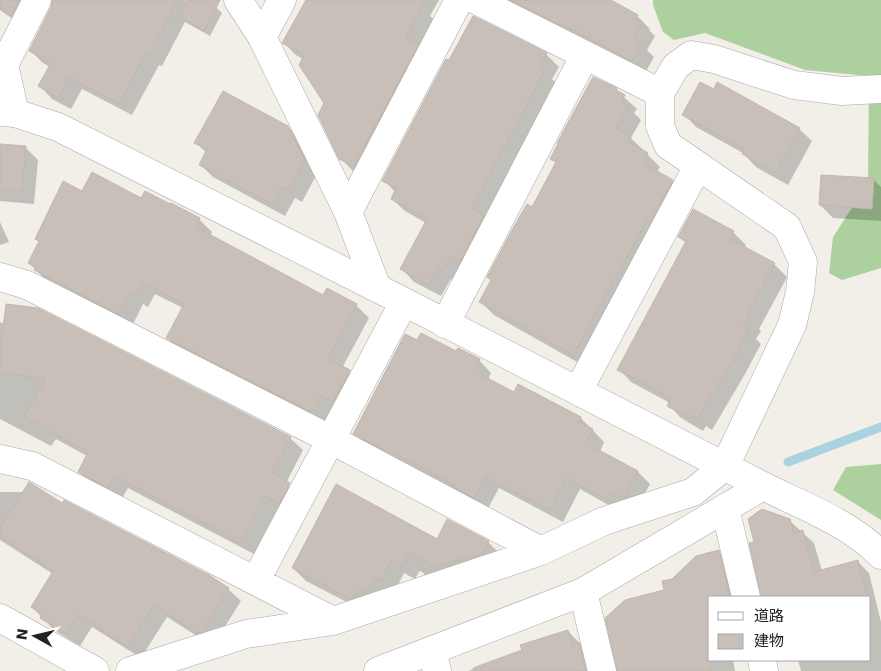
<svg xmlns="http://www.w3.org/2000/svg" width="881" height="671" viewBox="0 0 881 671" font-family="'DejaVu Sans','Noto Sans JP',sans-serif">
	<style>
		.forest { fill: #add19e }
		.shadow { fill: #0003 }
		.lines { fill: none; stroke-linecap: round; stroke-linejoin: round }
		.stream { stroke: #aad3df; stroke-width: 9 }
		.building { fill: #c7bfb8; stroke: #c4b6ab }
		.minor-casing { stroke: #a9a9a9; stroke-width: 29 }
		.tertiary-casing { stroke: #a9a9a9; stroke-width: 29 }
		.minor { stroke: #fff; stroke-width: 28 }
		.tertiary { stroke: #fff; stroke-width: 28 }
	</style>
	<rect width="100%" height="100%" fill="#f2efe9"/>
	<!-- forest -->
	<path class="forest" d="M653,0H881V268L842,280L829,273L833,237L868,183L869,76L805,70L705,33L674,40L663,32L653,5Z
		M881,464V520L833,490L846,467Z"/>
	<!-- shadow -->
	<path class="shadow" d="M0,0H40L24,27L0,10Z
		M54,0H186L188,2L189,0H203L216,7L222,13L210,36L185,22L162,66L159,65L132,115L82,89L71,109L52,99L40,86L50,67L43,63L31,51L52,7Z
		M307,0H439L430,16L434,20L367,178L353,171L340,158L325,103L303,59L296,55L284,43Z
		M501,0H608L637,16L650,29L649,30L655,36L647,50L654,57L645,73Z
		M473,17L546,54L559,67L552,79L557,84L456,282L451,279L441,296L414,282L402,269L426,223L405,211L392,199L395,192L384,180Z
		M616,90L637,109L634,113L641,120L631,138L660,167L657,172L672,181L685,194L586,367L494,315L481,302L557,164L552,159Z
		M684,114L799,129L812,141L788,185L756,167L743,153L696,127Z
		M288,127L301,140L317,174L302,202L295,198L285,216L213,177L201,165L207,153L196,143Z
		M0,145L25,147L38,160L34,204L0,201Z
		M874,180L881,187V221L833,218L820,205Z
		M83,192L141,200L199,219L212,232L210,236L324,297L356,305L369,318L342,368L349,371L362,384L325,424L180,350L167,338L183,308L155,294L148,307L143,304L132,326L48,282L29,263L40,242L37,239Z
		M0,222L9,242L0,245Z
		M733,232L746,245L744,248L774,264L787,277L759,329L761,331L756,339L761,344L745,374L712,430L706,426L703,431L681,418L669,405L670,403L631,382L619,369L686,243L679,237Z
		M0,322L290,438L303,450L286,483L302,497L292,516L278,508L254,554L128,488L121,500L92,484L79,472L87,456L56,439L51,446L0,419Z
		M417,342L479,360L491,373L488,380L514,394L519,385L581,418L604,442L600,452L638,472L650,484L636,510L621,512L580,489L563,522L499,488L487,510L462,494L407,464L406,466L367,446L355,433Z
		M0,492H25L63,504L228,589L241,601L214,644L211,645L167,617L141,658L92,627L80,646L54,630L32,607L53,574L0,540Z
		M789,520L814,543L822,571L857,561L869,573L881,622V671H801L798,660H870V597H763L751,544L756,543Z
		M448,521L488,542L501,555L433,583L420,570L415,579L404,573L394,593L364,611L306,581L293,568L437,540Z
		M719,552L731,564L739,597H710V660H733L735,671H618L672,580Z
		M568,631L591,655L594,671H468L524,651Z"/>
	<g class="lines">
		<!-- stream -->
		<path class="stream" d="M788,462L881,427"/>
	</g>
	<!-- building -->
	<path class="building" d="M0,0H19L11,16L0,8Z
		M52,0H178L149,55L146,53L119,104L69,77L58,98L38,86L51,63L29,51L51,7Z
		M188,0H220L204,31L179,17Z
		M306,0H426L406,37L419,44L354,166L339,159L318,115L324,103L299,65L304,55L282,43Z
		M511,0H611L638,15L636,19L643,22L634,39L642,43L632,61L563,24L562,26Z
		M473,16L547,53L540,67L545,70L472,209L484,215L459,262L450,257L443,270L438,267L428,285L400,269L427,219L391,199L396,188L382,181L446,59L449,60Z
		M593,77L617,88L616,90L625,95L621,102L629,106L616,129L630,136L627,141L648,153L643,163L673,180L650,222L647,220L573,355L479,302L491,280L487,277L512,230L527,204L532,207L556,162L550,159L558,144L557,143Z
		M700,82L714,89L717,82L800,128L775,173L742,154L744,149L682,115Z
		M223,91L288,126L305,160L289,191L282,186L272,204L199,165L207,149L194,143Z
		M0,144L26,146L22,191L0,190Z
		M92,172L141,198L145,191L170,204L171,203L200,218L196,227L323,295L327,288L357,304L328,359L350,370L333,402L321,396L312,412L166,338L184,304L143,282L135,296L130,293L119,314L34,270L36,267L28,263L39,241L35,239L63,181L82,191Z
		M821,175L874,178L872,209L819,205Z
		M693,209L734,231L730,239L775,263L747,316L749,317L743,327L749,330L733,361L698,418L693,415L690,419L667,406L671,398L617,370L686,241L678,237Z
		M6,304L38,308L291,437L272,473L290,483L279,504L265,496L241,543L115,476L108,488L78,472L88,452L24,417L45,379L0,372V350Z
		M421,333L456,351L458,348L480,359L474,371L514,392L518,384L581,417L579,422L593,429L586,443L638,471L624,498L612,493L608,500L567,478L550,510L486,477L474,498L453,487L454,485L394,453L393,455L353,434L405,334L417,340Z
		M29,482L62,503L64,500L209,575L229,588L202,632L197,633L154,605L128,647L79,615L66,634L40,618L42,614L31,607L53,571L0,536V528Z
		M336,484L437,539L447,519L489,541L482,554L419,571L425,561L409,553L402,567L391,561L381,581L374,578L366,593L359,589L354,597L350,599L292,568Z
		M762,509L790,519L794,533L803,530L814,572L858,560L867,597H761L749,543L754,542L748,519Z
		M719,550L730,597H710V671H617L605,618L625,600L664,590L662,581L672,579L696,556Z
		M568,630L573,646L579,642L586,671H474L473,668L522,650L520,645Z"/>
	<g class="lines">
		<!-- minor casing -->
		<g class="minor-casing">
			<path id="minor" d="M238,0L262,37L348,212L377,288
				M476,0L585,55
				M262,37L282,0
				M0,58L3,60L15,113
				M4,65L37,0
				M348,212L459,0
				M0,277L27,285L330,439L541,551
				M445,324L585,55L660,93
				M578,391L698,166
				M0,459L32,466L333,621
				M763,486C803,506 848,522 881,555
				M725,508L746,597
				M256,580L404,302
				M583,592L602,671
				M0,618L95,671
				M432,651L437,671
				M762,660L764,671
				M130,671L246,634L333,621L541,551L604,521L693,492L725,466L792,325L800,292L803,262L787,227L668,145L660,126V93L676,66L691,55L714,59L794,85L842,91L881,89"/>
		</g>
		<!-- tertiary casing -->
		<g class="tertiary-casing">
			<path id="tertiary" d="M0,112L15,113L58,127L377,288L763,486
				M378,671L583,592L763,486"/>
		</g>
		<!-- minor -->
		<use href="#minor" class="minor"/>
		<!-- tertiary -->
		<use href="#tertiary" class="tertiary"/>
	</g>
	<!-- legend -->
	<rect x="708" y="596" width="162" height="65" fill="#ffffff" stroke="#a7a7a7"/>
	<rect x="718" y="612" width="25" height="8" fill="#ffffff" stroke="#a7a7a7"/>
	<text x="754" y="621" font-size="15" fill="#222222">道路</text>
	<rect x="718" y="634" width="25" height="15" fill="#c7bfb8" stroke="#a7a7a7"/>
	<text x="754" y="646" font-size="15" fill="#222222">建物</text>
	<!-- north arrow -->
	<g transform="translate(35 636) rotate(278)" stroke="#ffffff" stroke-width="4" paint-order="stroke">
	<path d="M0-4L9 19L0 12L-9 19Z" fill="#222222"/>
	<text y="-8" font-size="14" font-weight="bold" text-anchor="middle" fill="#222222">N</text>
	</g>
</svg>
